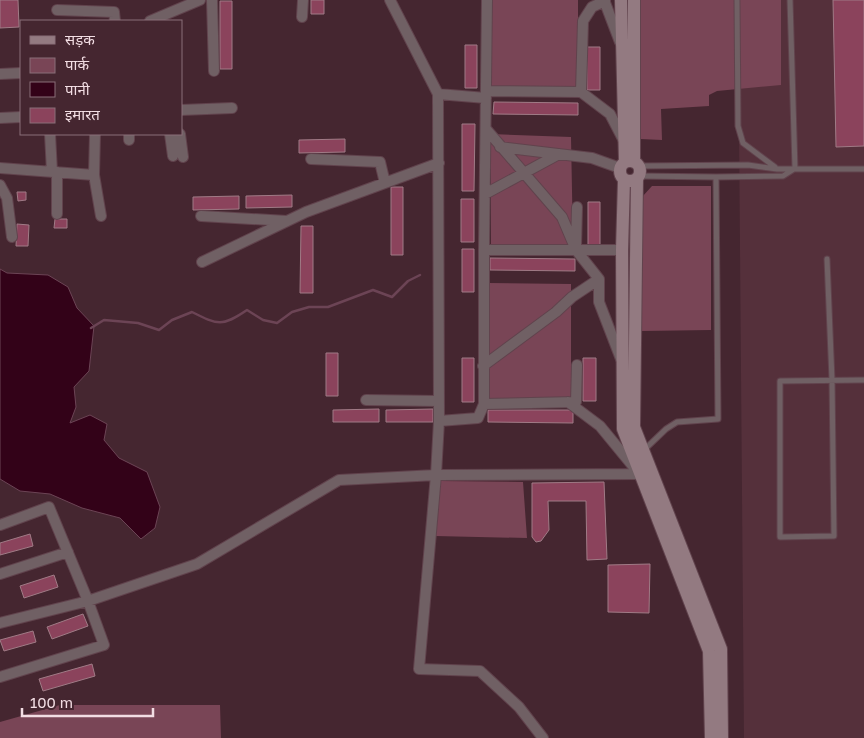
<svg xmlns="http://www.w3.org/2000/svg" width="864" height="738" viewBox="0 0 864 738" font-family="'Golos Text','Noto Sans Devanagari',sans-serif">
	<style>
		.built { fill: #55303b }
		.green { fill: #794556 }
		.water { fill: #330218; stroke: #6c4455 }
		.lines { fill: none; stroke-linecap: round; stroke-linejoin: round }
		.stream { stroke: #6c4455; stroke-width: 2.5 }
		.building { fill: #8b435c; stroke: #a07b86 }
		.lane-casing { stroke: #61434d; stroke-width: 7 }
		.street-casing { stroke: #61434d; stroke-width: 12 }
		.secondary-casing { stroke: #61434d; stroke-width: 14 }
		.lane { stroke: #706064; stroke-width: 5 }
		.street { stroke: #706064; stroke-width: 10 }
		.secondary { stroke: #937a81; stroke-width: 12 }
	</style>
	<rect width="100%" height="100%" fill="#452630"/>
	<!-- built -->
	<path class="built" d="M738,0H864V738H744Z"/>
	<!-- green -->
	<path class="green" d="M490,0H578V87L491,89Z
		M641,0H781V85L717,91L709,95V106L661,109L662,140L640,139Z
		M491,134L571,137L573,244L491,246Z
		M652,186H711V330L641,331L642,197Z
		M488,283L571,284V398L488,400Z
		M440,481L523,482L527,538L435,536Z
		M60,705H220L221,738H0V722Z"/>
	<!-- water -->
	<path class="water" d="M0,269L7,273L48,275L68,287L77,308L94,326L89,371L74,387L76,407L70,423L90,415L107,424L104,440L119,458L147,472L160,507L155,528L141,539L120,518L82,508L50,494L20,491L0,479Z"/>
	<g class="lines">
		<!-- stream -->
		<path class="stream" d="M91,328L104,320L138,323L159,330L172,320L192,312C218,325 222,327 247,310L263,320L277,323L292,312L309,307H328L373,290L392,297L408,281L420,275"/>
	</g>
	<!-- building -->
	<path class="building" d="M0,0H18L19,27L0,28Z
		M311,0H324V14H311Z
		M833,0H864V146L836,147Z
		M220,1H232V69H220Z
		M465,45H477V88H465Z
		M587,47H600V90H587Z
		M494,102L578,103V115L493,114Z
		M462,124H475L474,191H462Z
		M345,139V152L299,153V140Z
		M391,187H403V255H391Z
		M17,192H26V200L18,201Z
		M292,195V207L246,208V196Z
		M239,196V209L193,210V197Z
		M461,199H474V242H461Z
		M588,202H600V246H588Z
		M55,219H67V228H54Z
		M17,224L29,225L28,246H16Z
		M301,226H313V293H300Z
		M462,249H474V292H462Z
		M490,258L575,259V271L490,270Z
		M326,353H338V396H326Z
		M462,358H474V402H462Z
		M583,358H596V401H583Z
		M379,409V422H333V410Z
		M433,409V422H386V410Z
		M488,410H573V423L488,422Z
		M604,482L607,559L587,560L586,501H548L549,530L541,541L536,542L532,537V483Z
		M30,534L33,546L0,555V543Z
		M650,564L649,613L608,612V565Z
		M54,575L58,587L24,598L20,586Z
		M83,614L88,626L52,639L47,627Z
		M33,631L36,642L4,651L0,640Z
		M92,664L95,676L43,691L39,679Z"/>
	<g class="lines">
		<!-- lane casing -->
		<g class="lane-casing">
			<path id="lane" d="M737,0L738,126L743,143L775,167
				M790,0L795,169
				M639,166L748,165L777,169H864
				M639,176L716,177L783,176L794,169
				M827,259L832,380L834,536L780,537V381L864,380
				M644,450L666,429L677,422L718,419L716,177"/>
		</g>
		<!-- street casing -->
		<g class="street-casing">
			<path id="street" d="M212,0L214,71
				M390,0L438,94L439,421L436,475L419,669L480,671L519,707L543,738
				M604,0L620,42
				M57,10L114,12L115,21
				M302,17L303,0
				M150,21L200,0
				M0,74L21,73
				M486,91L581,92L583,21L592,7L605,1
				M581,92L610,114L624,141
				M438,94L486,98
				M181,110L232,108
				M0,118L21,117
				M486,129L562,217L576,250L599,279V302L621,359
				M50,134L52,172
				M170,134L173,156
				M180,134L183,157
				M129,140V134
				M500,147L592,158L620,168
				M311,159L380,162L385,183
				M0,168L94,175L95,134
				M57,172V214
				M94,175L101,216
				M0,185L7,198L12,237
				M485,194L559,154
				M201,216L287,221
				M576,247L577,207
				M484,250H622
				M202,262L306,212L439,163
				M483,366L556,312L572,297L599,279
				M366,400L438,401
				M568,402L600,426L637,471
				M484,404L576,402L577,365
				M439,421L478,418L484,404V250L487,0
				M0,525L49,507L88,601L104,645L0,677
				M0,574L68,552
				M0,623L88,601L197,564L339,480L436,475L640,474L645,470"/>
		</g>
		<!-- secondary casing -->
		<g class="secondary-casing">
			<path id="secondary" d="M621,0L625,162
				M620 171a10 10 0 1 1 20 0a10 10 0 1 1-20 0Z
				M634,162V0
				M637,179L634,427L721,649L722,738
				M624,180L622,250L623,429L709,651L711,738"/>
		</g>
		<!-- lane -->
		<use href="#lane" class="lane"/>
		<!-- street -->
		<use href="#street" class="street"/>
		<!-- secondary -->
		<use href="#secondary" class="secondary"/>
	</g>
	<!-- legend -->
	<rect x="20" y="20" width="162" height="115" fill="#452630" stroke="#8a6f78"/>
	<rect x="30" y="36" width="25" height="8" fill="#937a81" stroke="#8a6f78"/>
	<text x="65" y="45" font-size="15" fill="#f2dde3">सड़क</text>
	<rect x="30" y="58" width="25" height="15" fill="#794556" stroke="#8a6f78"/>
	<text x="65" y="70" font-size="15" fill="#f2dde3">पार्क</text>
	<rect x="30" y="82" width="25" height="15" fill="#330218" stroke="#8a6f78"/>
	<text x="65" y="95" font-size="15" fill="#f2dde3">पानी</text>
	<rect x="30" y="108" width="25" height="15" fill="#8b435c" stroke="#8a6f78"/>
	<text x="65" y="120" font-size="15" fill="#f2dde3">इमारत</text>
	<!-- scale -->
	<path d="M22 708v8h131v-8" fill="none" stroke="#f2dde3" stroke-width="2.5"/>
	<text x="30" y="708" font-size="15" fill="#f2dde3" stroke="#452630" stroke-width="4" paint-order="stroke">100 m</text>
</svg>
